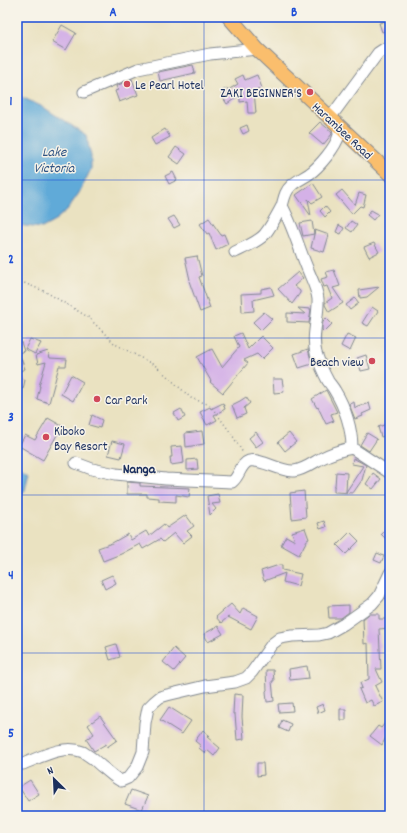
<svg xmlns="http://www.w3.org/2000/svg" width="407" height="833" viewBox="0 0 407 833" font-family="Dekko,sans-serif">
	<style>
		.water { fill: #60aad8; stroke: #3e6c9b }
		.building { fill: #d4b1e7 }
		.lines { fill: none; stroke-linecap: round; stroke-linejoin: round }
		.minor-casing { stroke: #828890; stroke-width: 13 }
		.major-casing { stroke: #828890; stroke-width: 16 }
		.path { stroke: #828890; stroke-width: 1.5; stroke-dasharray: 1 3; stroke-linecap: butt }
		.minor { stroke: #fff; stroke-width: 11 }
		.major { stroke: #fabe6d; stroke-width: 14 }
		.grid { fill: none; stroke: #1d4ed8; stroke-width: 1; stroke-opacity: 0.55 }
		.poi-dot { fill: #d1495b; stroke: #f7f3e8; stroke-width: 1.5 }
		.labels { text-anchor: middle; stroke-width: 3; stroke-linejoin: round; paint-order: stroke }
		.poi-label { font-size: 13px; fill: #1b2f5e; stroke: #f7f3e8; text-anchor: start }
		.street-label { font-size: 13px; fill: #1b2f5e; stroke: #f7f3e8 }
		.water-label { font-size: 14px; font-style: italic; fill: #305483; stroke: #f7f3e8 }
		.neighbourhood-label { font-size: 14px; font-weight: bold; fill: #1b2f5e; stroke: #f7f3e8 }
		.neatline { fill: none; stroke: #1d4ed8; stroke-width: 1.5 }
		.grid-label { font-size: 13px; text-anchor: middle; font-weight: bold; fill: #1d4ed8 }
	</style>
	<rect width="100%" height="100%" fill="#f7f3e8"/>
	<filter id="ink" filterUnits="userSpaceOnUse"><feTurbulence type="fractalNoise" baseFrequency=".025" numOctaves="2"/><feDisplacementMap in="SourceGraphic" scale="8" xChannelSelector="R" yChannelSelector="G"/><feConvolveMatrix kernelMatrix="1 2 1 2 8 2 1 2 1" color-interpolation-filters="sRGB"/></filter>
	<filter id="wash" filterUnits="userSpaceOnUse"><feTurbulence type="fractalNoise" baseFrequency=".012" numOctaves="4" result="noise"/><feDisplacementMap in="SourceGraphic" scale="16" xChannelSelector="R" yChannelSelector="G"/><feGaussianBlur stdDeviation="0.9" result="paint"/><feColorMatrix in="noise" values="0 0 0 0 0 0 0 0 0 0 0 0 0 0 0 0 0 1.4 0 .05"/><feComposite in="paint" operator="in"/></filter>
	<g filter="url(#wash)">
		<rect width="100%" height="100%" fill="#eae2c1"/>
		<!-- water -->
		<path class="water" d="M17,95L43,107L86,135L91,156V169L79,193L67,210L53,222L42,228L17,225Z
			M17,465L29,472L25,490L17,499Z"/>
		<g id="blocks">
			<!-- building -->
			<path class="building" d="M390,20V29L382,32L379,23Z
				M62,25L76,33L66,50L52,42Z
				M193,65L195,73L160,81L158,72Z
				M243,75L245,80L257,75L262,88L254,91L256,113H248L247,101L240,102V95L227,104L221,95L223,93L222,91L227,88L228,90L238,84L235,79Z
				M132,79L138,95L119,102L115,91L118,90L116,86Z
				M320,122L332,132V134L323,145L309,133Z
				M247,125L249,131L243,134L240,128Z
				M165,129L170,137L155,145L151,138Z
				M176,147L186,154L179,164L169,157Z
				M173,172L177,180L169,184L165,176Z
				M313,183L322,197L312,203L308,199L311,216L296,195Z
				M342,190L355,205L359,193L366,195L363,207L360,206L352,214L336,195Z
				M325,206L330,212L325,217L320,211Z
				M371,210L378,214L373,220L367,215Z
				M174,216L180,225L174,228L168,219Z
				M209,218L221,235L224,234L228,244L216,250L209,233L207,234L200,224Z
				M312,221L314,234L303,236L300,223Z
				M351,221L357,225L352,232L346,228Z
				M339,225L344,228L341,234L336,232Z
				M315,230L329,235L324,252L311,248Z
				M374,243L379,252L369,257L364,247Z
				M197,256L202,276L199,277L210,308L200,312L189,281L190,280L185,258Z
				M334,270L340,286L333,288L343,303L329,312L325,305V303L332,298L327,286L324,287L321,279L328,277L326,272Z
				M298,272L303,278L294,286L300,291V293L292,304L278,289Z
				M271,287L274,295L253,300L254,311L242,312L241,294L261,293V289Z
				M379,287L367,297L360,298L359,290Z
				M355,298L359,303L350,310L346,305Z
				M372,307L378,311L368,326L362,323Z
				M298,308L311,309L309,323L287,322V313L305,314Z
				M264,312L272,319L261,330L253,322Z
				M326,318L332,324L324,332L322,330V327L323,321Z
				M241,333L248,349L261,336L273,348L262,359L257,354L244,360L248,363L223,393L210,382L211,381L197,357L212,349L222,367L239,347L234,336Z
				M17,334H18L24,351L19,353L25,369L17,372Z
				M347,334L356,338L350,351L341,346Z
				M30,339L41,343L35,354L25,349Z
				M308,349L312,364L299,368L294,354Z
				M48,351L50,358L67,359L66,366H59L49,403L37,399L40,386H39L46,362L38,364L36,355Z
				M366,355L370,369L361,371L357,358Z
				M71,375L83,382L73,401L61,394Z
				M17,376L25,380L23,389L17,386Z
				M273,379H282L284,392L274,393Z
				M326,390L337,412L331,414L334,421L326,424L318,407L317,408L312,399Z
				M246,397L250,403L244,408L246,414L237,418L232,405L240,401Z
				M354,402L355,408L369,403L371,410L362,414L363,416L355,419L349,404Z
				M223,403L225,409L214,415L217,420L207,425L200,412L210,407L211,409Z
				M181,409L185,417L178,421L174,413Z
				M92,415L102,420L100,428L89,425Z
				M48,418L62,426L43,460L19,446L25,435L35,440Z
				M390,423V434L381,437L378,427Z
				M202,431L204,444L186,447L185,433Z
				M256,432L263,442L256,447L249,438Z
				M289,433L296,442L285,451L278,442Z
				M367,433L377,439L369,451L360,445Z
				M112,441L125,444L121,458L108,455Z
				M182,446L184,463L171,465L170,457H172L171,447Z
				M353,458L366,465L362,480L353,493L334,492V486H335L336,472L347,473L346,492L363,466L352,464Z
				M197,459L198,469L187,470V460Z
				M373,473L381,479L373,489L366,484Z
				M127,482L140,483V486L190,488L189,497L176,495V502L159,501V498L147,497V494H127Z
				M304,491L306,517L292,519L290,493Z
				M218,494L220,503L212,504L216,509L210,515L207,496Z
				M186,515L194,526L187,531L192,536L183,543L174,533L163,542L160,539L143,549L140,544L121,554L103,561L98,548L112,543L128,534L131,540L146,531L149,536L164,524L167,528Z
				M324,521L326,527L320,529L318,523Z
				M305,528L309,539L307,540L299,555L281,545L286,536L295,541L292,532Z
				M386,529L390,534V543L381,534Z
				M350,532L359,541L346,554L337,545Z
				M377,553L384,556L381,563L374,560Z
				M279,565H282V570L301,574L298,586L283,582L285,573L264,581L261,571Z
				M112,575L116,583L105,589L101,580Z
				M231,604L240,614L243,608L258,616L251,629L228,617L221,623L216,617Z
				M349,605V612L341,618H329L328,606Z
				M369,614H379V619H390V628L379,629L381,669H376L382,682L375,686L383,702L374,706L371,700L365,703L359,689L362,688L360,683L369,679L368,643L364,644L363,619Z
				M218,626L223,634L208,642L204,634Z
				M116,644L120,657L110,660L106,647Z
				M174,648L185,658L174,671L163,662Z
				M307,666L309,678L290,680L289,669Z
				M266,670H273L274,681H272L274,701L267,702L266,691L267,690Z
				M234,694L243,695L242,717L244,739L237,740L235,714H233Z
				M292,703L293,711L279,712L278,704Z
				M323,704L325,710L318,713L316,707Z
				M169,707L191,721L182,734L160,720Z
				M340,709H346V720H340Z
				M100,716L117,740L107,747L106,744L94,751L86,739L94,734L88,725Z
				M390,717V729L382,745L370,736L378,726L381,728Z
				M282,720L291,724L288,732L279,728Z
				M203,730L209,735L207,737L220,748L214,756L207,750L205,753L199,748L201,746L195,741Z
				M257,763H263L264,775L257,776Z
				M30,780L39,794L28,801L19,787Z
				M131,790L148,796L142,810L125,804Z"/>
		</g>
	</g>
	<g filter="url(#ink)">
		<use href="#blocks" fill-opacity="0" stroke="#828890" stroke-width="1"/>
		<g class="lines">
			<!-- minor casing -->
			<g class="minor-casing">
				<path id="minor" d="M84,92L138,69L210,54L257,49
					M330,118L378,53L384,49
					M338,126C338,128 339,132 339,135C336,147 319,167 309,174C303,178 296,181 291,186C285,191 284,199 282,206C293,226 299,249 308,270C312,280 317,289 318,299C319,317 311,335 316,353C319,362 323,372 328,381C330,384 333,387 335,391C345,407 352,429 352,448
					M235,252C245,247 258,242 265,234C272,225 277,215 282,206
					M76,463L92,469L116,474L166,479L232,482C240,476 240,464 249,461C261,458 280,472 294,471C304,470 314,462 322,458C332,453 341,450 352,448L390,473
					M23,764C41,757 64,744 83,752C88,755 97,762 101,766C108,771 113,777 121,781L128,778L137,767L143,752L145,723L148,708L154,702L160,697L167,695L205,686L235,682L246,678L252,672L272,644L280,638L292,636L319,635L328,633L344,624L372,604L379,596L390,573"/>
			</g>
			<!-- major casing -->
			<g class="major-casing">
				<path id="major" d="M229,17L257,49L390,174"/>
			</g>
			<!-- path -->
			<path class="path" d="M17,280L46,292L88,317L115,344L156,366L191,398L210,405L231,433L243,453"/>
			<!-- minor -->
			<use href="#minor" class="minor"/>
			<!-- major -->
			<use href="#major" class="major"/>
		</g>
	</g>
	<!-- grid -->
	<path class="grid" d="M204,17V816M17,180H390M17,338H390M17,495H390M17,653H390"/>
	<!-- markers -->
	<g class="poi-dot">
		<circle cx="127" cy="84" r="4"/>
		<circle cx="310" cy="92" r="4"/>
		<circle cx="372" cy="361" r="4"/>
		<circle cx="97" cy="399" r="4"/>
		<circle cx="46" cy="437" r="4"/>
	</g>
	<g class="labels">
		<!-- poi labels -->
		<g class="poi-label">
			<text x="135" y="89">Le Pearl Hotel</text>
			<text x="302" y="97" text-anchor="end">ZAKI BEGINNER'S</text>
			<text x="364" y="366" text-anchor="end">Beach view</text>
			<text x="105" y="404">Car Park</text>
			<text x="54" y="435">Kiboko<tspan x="54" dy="15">Bay Resort</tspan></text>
		</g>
		<!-- street labels -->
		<g class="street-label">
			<text transform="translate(343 130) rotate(43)" y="5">Harambee Road</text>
		</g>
		<!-- water labels -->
		<g class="water-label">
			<text x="54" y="156">Lake<tspan x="54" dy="16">Victoria</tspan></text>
		</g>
		<!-- neighbourhood labels -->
		<g class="neighbourhood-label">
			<text x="139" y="473">Nanga</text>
		</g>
	</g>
	<!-- margin -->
	<rect width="407" height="833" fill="none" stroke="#f7f3e8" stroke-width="44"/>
	<!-- north arrow -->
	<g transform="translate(54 779) rotate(336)" stroke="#f7f3e8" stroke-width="3" paint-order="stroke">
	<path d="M0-3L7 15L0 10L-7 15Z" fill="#1b2f5e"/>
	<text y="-6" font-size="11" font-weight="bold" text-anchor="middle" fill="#1b2f5e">N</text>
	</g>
	<rect x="22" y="22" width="363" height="789" class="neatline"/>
	<g class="grid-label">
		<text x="113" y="16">A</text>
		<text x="294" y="16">B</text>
		<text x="11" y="105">1</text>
		<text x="11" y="263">2</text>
		<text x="11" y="421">3</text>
		<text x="11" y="579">4</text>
		<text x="11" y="737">5</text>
	</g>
</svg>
